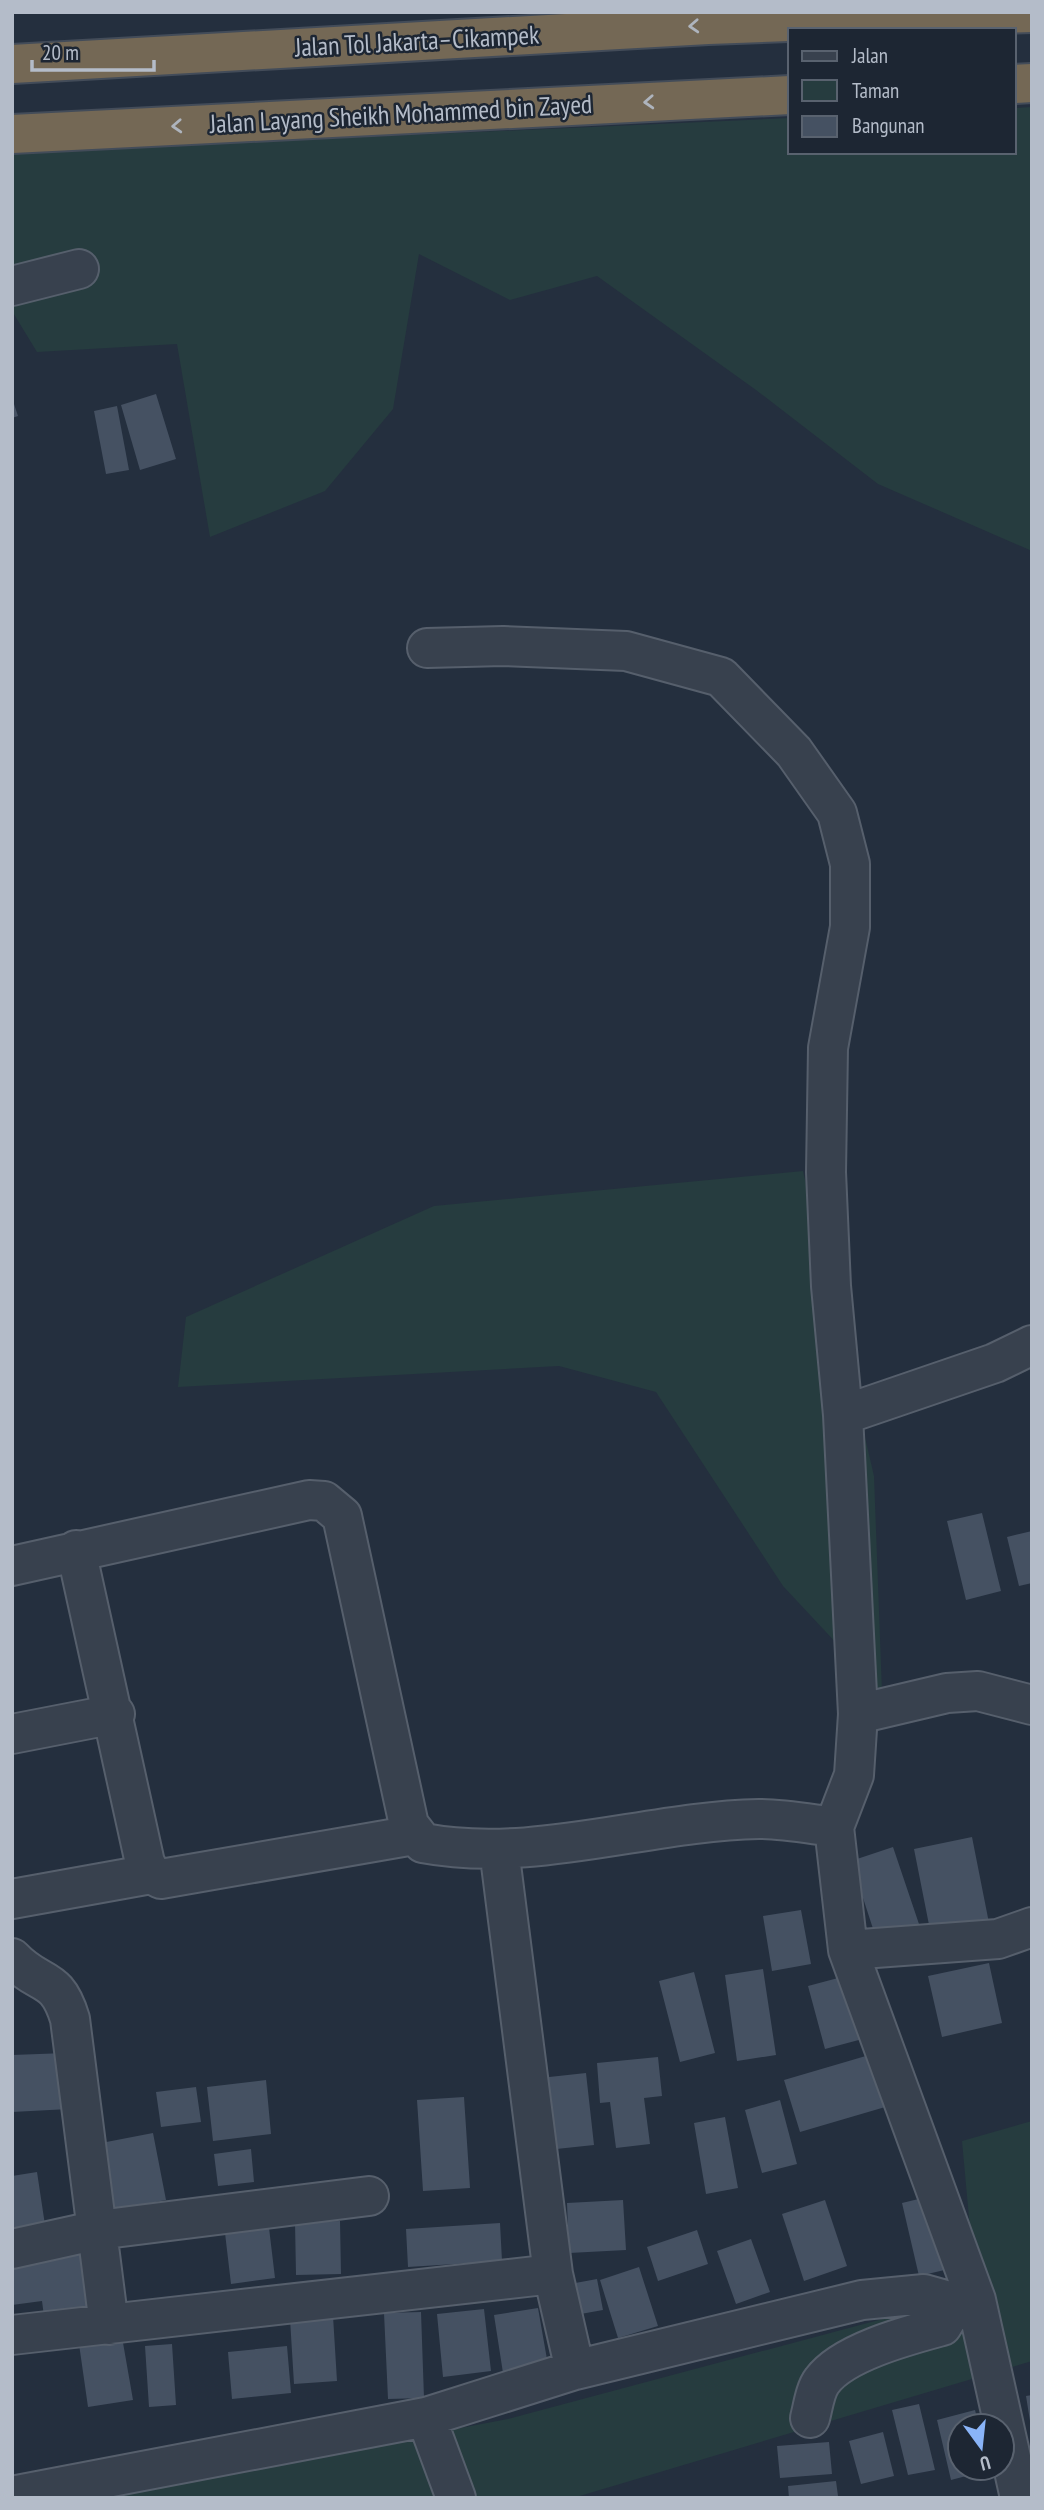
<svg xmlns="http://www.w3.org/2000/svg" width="1044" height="2510" viewBox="0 0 1044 2510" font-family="'PT Sans Narrow',sans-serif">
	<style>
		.green { fill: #263c3f }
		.building { fill: #455162 }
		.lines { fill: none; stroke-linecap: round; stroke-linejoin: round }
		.minor-casing { stroke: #565f6c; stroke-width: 42 }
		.highway-casing { stroke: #434c59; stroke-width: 42 }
		.minor { stroke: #38414e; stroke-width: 38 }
		.highway { stroke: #746855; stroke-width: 38 }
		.oneway { stroke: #aeb4bd }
		.labels { text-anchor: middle; stroke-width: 5; stroke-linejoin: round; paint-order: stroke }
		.street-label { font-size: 26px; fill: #b4bcc9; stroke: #1d2633 }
	</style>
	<rect width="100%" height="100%" fill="#242f3e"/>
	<!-- green -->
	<path class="green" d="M1032,107V551L878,484L756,390L597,276L510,300L419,254L393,409L325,491L210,537L177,344L37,352L12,311V153L790,118V152H1014V108Z
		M803,1171L874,1476L882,1692L783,1586L656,1392L559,1366L178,1387L186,1317L434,1206Z
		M1032,2121V2361L573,2498H89L508,2419L976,2294L962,2141Z"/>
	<!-- building -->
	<path class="building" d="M156,394L176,459L140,470L121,405Z
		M12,398L18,416L12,418Z
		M117,406L129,470L106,474L94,411Z
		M982,1513L1001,1591L966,1600L947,1521Z
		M1032,1531V1583L1019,1586L1007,1537Z
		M972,1837L989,1923L931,1935L914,1849Z
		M893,1847L920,1927L877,1941L851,1861Z
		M801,1910L811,1964L772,1971L763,1916Z
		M989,1963L1002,2023L942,2037L928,1976Z
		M763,1969L776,2055L737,2061L725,1975Z
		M694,1972L715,2053L680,2062L659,1981Z
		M853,1974L870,2037L825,2049L808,1986Z
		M66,2053L69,2109L12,2112V2055Z
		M876,2053L892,2105L800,2132L784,2080Z
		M658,2057L662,2096L644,2098L650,2144L616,2148L610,2102L600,2103L597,2063Z
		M586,2073L594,2145L547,2150L540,2078Z
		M266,2080L271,2134L213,2141L207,2087Z
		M196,2087L201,2122L161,2127L156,2092Z
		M464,2097L470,2188L423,2191L417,2100Z
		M780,2100L797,2164L762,2173L745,2110Z
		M725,2117L738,2188L706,2194L694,2123Z
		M153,2133L166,2200L108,2211L96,2144Z
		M251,2149L254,2182L218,2186L214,2154Z
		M37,2172L45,2225L12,2230V2176Z
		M935,2195L953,2268L919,2276L902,2203Z
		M623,2200L626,2250L569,2253L567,2203Z
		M825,2200L847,2266L804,2281L782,2214Z
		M267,2211L275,2278L231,2284L223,2216Z
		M340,2221L341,2274L296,2275L295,2222Z
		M500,2223L502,2261L408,2267L406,2229Z
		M697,2230L708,2264L658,2281L647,2247Z
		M751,2239L770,2292L736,2304L717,2251Z
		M87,2248L96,2316L45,2324L42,2301L12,2305V2264Z
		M639,2267L658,2326L618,2338L600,2280Z
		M597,2279L603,2310L575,2315L570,2284Z
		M538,2308L548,2365L503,2373L494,2315Z
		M484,2309L491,2371L443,2377L437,2314Z
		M421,2312L424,2398L388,2399L384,2313Z
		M333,2316L337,2381L294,2384L290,2319Z
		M122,2337L133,2400L88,2407L79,2344Z
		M172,2344L176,2405L149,2407L145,2346Z
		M287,2346L291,2393L232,2399L228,2352Z
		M1032,2395V2421H1030L1026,2396Z
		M919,2404L935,2470L908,2475L892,2410Z
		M975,2410L979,2426H960V2468L989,2470L951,2480L937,2420Z
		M883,2432L894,2476L861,2484L849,2441Z
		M829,2442L832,2474L780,2478L777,2446Z
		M836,2481L838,2496L789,2498L788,2486Z"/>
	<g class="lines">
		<!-- minor casing -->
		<g class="minor-casing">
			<path id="minor" d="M12,286L79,269
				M427,648L503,646L626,651L721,677L794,752L837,813L850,864V927L828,1048L826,1172L831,1286L843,1415
				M76,1550L145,1863L151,1874L161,1879L414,1835
				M12,1566L309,1500L324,1501L342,1516L409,1825L423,1843C534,1864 648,1821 759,1819C784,1819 810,1824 834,1827
				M858,1714L947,1693L978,1691L1032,1705
				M12,1734L115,1714
				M499,1849L553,2274L575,2370
				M12,1899L151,1874
				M848,1950L998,1939L1032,1927
				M12,1958C40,1988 56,1973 70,2019L109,2325
				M12,2249L98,2230L369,2196
				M12,2335L553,2274
				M426,2417L456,2498
				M810,2418C813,2407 815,2390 822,2381C843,2352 909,2335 942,2326L956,2303
				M12,2496L426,2417L575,2370L862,2300L924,2294L956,2303L976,2300
				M1020,2498L976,2300L848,1950L834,1827L854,1775L858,1714L843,1415L995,1363L1032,1345"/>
		</g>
		<!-- highway casing -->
		<g class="highway-casing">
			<path id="highway" d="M12,64L708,25L1032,13
				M1014,84L1032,83
				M12,134L790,95"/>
		</g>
		<!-- minor -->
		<use href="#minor" class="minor"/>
		<!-- highway -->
		<use href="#highway" class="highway"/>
	</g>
	<!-- one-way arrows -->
	<defs><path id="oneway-chevron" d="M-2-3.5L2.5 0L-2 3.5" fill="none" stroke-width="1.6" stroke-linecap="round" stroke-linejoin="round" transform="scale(1.75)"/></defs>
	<g class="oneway">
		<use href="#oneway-chevron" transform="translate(694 26) rotate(177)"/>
		<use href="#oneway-chevron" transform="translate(649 102) rotate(177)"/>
		<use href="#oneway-chevron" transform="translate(177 126) rotate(177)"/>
	</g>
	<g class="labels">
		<!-- street labels -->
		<g class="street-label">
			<text transform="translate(417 41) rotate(-3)" y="9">Jalan Tol Jakarta–Cikampek</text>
			<text transform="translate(401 114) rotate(-3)" y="9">Jalan Layang Sheikh Mohammed bin Zayed</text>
		</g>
	</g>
	<!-- border -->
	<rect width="1044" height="2510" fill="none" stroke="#b4bcc9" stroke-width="28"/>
	<!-- legend -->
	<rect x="788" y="28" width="228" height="126" fill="#1d2633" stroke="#59626f" stroke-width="2"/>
	<rect x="802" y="51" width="35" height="10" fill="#38414e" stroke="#59626f" stroke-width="2"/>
	<text x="852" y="63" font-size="21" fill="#b4bcc9">Jalan</text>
	<rect x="802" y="80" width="35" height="21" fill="#263c3f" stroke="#59626f" stroke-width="2"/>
	<text x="852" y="98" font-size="21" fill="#b4bcc9">Taman</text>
	<rect x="802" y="116" width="35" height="21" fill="#455162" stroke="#59626f" stroke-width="2"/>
	<text x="852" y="133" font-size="21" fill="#b4bcc9">Bangunan</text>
	<!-- north arrow -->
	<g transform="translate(981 2447) rotate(165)"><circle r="33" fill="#1d2633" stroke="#59626f" stroke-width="2"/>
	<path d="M0-5L12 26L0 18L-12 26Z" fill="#8ab4f8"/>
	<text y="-10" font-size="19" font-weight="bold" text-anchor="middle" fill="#b4bcc9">U</text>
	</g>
	<!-- scale -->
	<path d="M32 60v10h122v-10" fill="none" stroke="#b4bcc9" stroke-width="3.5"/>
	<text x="42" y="60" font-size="21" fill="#b4bcc9" stroke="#1d2633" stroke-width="5" paint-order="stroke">20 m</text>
</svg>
